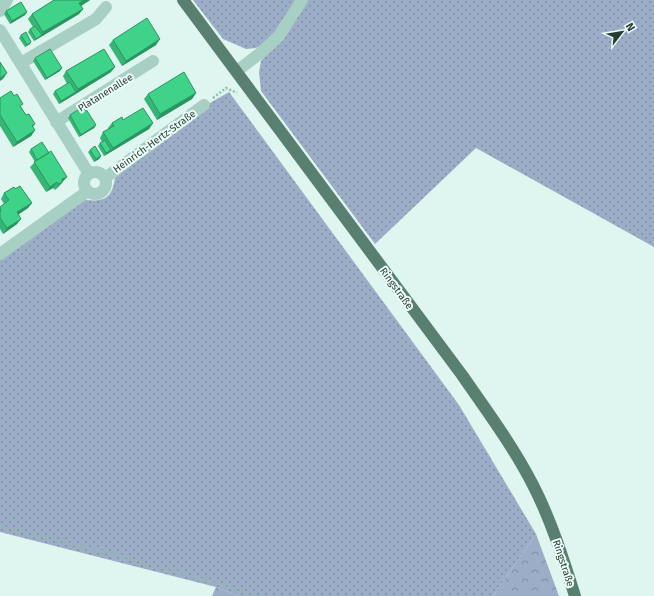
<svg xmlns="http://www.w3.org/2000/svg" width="654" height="596" viewBox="0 0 654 596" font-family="'Fira Sans',sans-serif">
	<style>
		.grass { fill: url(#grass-dots) }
		.forest { fill: url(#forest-crowns) }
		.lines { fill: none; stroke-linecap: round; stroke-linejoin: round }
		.path { stroke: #92bbaf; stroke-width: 2.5; stroke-dasharray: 2 2; stroke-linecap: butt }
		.minor { stroke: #a8cfc4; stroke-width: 12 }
		.major { stroke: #587f6f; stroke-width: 12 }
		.wall { fill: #36b576 }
		.shaded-wall { fill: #2c9460 }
		.building { fill: #3fd389; stroke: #2c9460 }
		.labels { text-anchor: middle; stroke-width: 4; stroke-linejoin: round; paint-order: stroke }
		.street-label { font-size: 10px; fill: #293b34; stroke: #ebfcf9 }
	</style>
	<defs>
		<pattern id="grass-dots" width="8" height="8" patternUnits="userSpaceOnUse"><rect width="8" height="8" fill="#9cadc7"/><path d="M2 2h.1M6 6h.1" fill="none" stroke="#7f8ea2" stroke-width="1.8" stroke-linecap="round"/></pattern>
		<pattern id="forest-crowns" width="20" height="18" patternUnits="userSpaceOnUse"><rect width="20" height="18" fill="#9cadc7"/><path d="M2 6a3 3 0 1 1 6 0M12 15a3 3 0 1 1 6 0" fill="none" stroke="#7f8ea2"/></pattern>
	</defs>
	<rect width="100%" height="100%" fill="#def5f0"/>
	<!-- grass -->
	<path class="grass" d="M193,0H298L276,32L266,43L256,48L246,49L223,39Z
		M307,0H654V247L476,148L375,244L261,91L259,72L261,61L281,38Z
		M229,92L459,405L536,534L493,596H239L216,587L0,532V258L85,200C105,202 112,198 115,178L191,114Z"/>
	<!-- forest -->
	<path class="forest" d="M536,534L559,596H493Z
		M216,587L239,596H212Z"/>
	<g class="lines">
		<!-- path -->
		<path class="path" d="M213,98L226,88L237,93
			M0,526L113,554L260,596"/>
		<!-- minor -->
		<path class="minor" d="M0,11L7,0
			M0,30L89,174
			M21,63L96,19L106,7
			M237,71L263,51L279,36L302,0
			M56,122L153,61
			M84 183a11 11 0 1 1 22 0a11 11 0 1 1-22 0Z
			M105,178L204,105
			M0,254L88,191"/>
		<!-- major -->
		<path class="major" d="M183,0L462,375C487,411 513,446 533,485C551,520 563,558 575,596"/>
	</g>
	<!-- wall -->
	<path class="wall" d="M54,0H90L81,6L83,9L79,14L34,41L28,32L30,29L33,27L28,19L32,14Z
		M6,11L25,15L10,24L4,14Z
		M21,35L30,44L25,47L19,38Z
		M113,40L156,45L122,66L109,45Z
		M35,58L60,71L45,80L33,61Z
		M66,71L111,72L59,104L53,94L55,91L67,84L63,76Z
		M196,93L192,99L157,120L144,99L148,94Z
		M0,98L21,107L26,115L35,124L33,127L35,130L31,136L13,147L0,126Z
		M70,115L96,125L94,128L79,137L68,118Z
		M123,120L153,123L149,129L104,156L98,146L100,143L102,142L100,138L103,132L108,129V128L112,123Z
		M31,149L63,182L55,190L53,188L46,192L30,167L35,162L29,152Z
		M90,150L101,156L99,159L94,162L88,152Z
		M15,189L32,203L28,208L19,214L17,224L3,234L0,229V207L4,204L1,199L4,193Z"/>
	<!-- shaded-wall -->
	<path class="shaded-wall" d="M85,0H90L76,9L79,3Z
		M83,9L79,14L34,41L36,39L41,36L43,32Z
		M27,12L25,15L10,24L12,21Z
		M160,39L156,45L122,66L126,61Z
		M31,42L30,44L25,47L27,45Z
		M115,67L111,72L74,95L78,89Z
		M62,68L60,71L45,80L47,78Z
		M7,73L3,79L0,81V78Z
		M76,92L74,95L59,104L61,101Z
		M196,93L192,99L157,120L160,114Z
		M153,123L149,129L109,153L113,148Z
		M96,125L94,128L79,137L81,135Z
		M35,130L31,136L13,147L17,142Z
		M111,150L109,153L104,156L106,153Z
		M101,156L99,159L94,162L96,159Z
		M67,177L58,187L55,190L62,179Z
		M57,182L53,188L46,192L50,187Z
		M32,203L28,208L13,218L17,212Z
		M21,219L17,224L3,234L7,228Z"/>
	<!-- building -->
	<path class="building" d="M54,0H85L79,3L83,9L43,32L32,14Z
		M21,2L27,12L12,21L6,11Z
		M147,18L160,39L126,61L113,40Z
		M35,26L42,35L36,39L30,29Z
		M26,32L31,42L27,45L21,35Z
		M50,49L62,68L47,78L35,58Z
		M104,49L115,67L78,89L66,71Z
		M0,62L7,73L0,78Z
		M184,72L196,93L160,114L148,94Z
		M70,82L76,92L61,101L55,91Z
		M11,91L14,96L17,94L23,104L20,106L26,115L29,114L35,124L32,126L35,130L17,142L0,115V98Z
		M84,106L96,125L81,135L70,115Z
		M143,108L153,123L113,148L103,132L114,126L112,123L122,117L123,120Z
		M105,140L111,150L106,153L100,143Z
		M42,142L49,153L37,160L31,149Z
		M95,146L101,156L96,159L90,150Z
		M51,151L67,177L62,179V182L59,184L57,182L50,187L34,162Z
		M20,186L32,203L17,212L21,219L7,228L0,218V211H1L0,208V207L9,200L4,193L14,187L15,189Z"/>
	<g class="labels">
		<!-- street labels -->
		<g class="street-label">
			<text transform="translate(105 92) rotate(-32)" y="4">Platanenallee</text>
			<text transform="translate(154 141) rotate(-36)" y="4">Heinrich-Hertz-Straße</text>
			<text transform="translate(397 288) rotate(54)" y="4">Ringstraße</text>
			<text transform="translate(564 563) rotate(72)" y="4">Ringstraße</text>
		</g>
	</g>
	<!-- north arrow -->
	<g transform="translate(622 32) rotate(59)" stroke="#ebfcf9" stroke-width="3" paint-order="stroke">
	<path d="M0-3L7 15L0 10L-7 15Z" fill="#293b34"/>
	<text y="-6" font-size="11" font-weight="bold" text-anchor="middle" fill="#293b34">N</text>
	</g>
</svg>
